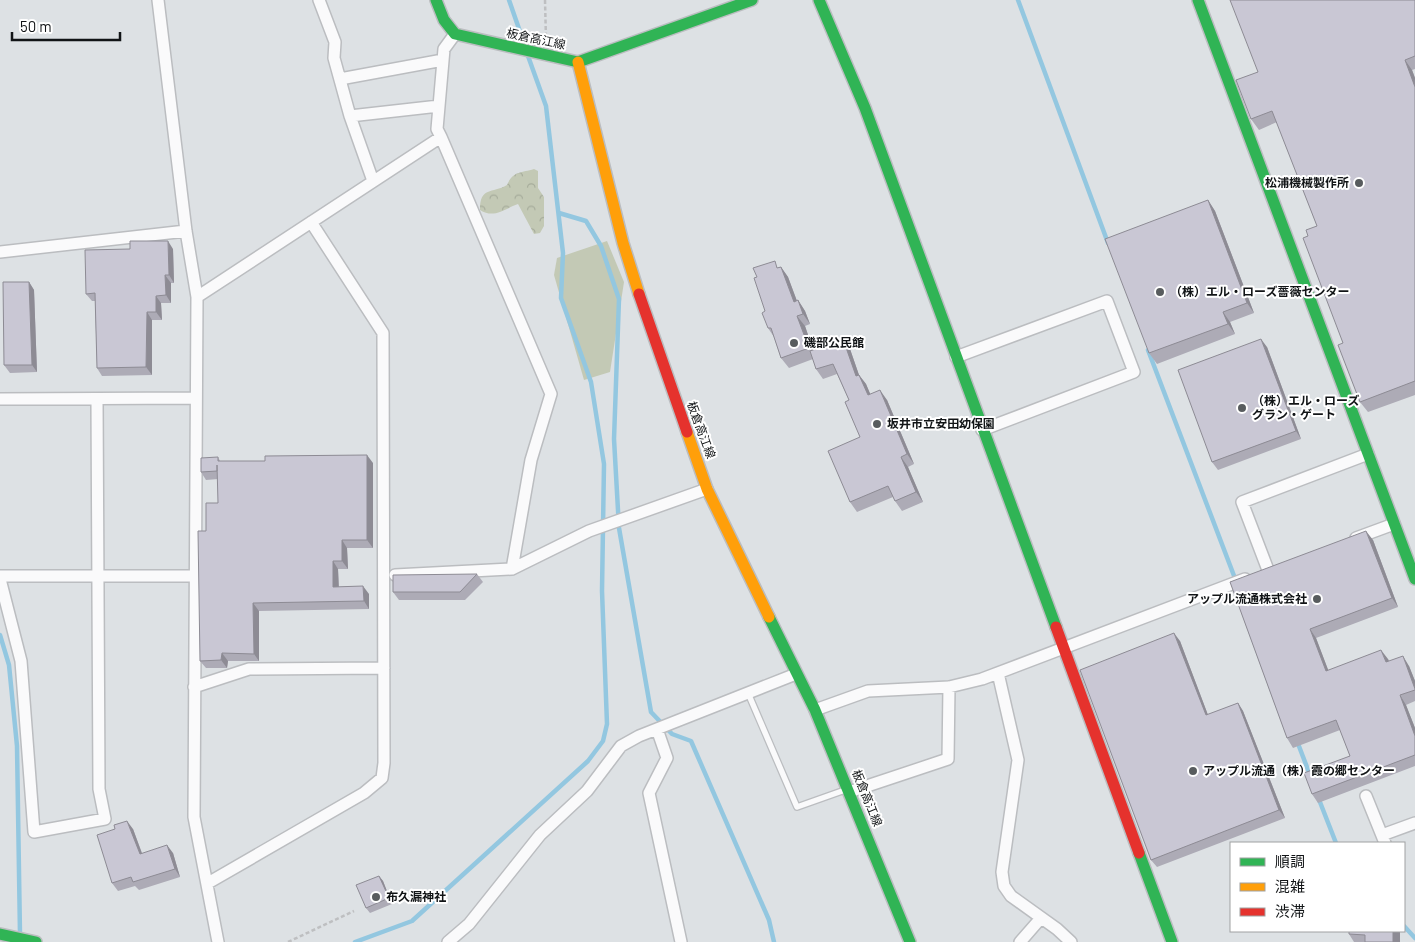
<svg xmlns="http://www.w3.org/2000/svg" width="1415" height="942" viewBox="0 0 1415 942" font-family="Barlow,'Noto Sans JP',sans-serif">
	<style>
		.forest { fill: url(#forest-crowns) }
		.park { fill: #c3c9b5 }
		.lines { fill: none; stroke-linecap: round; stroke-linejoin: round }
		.stream { stroke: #93c7e0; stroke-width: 4.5 }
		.lane-casing { stroke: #bbbdc0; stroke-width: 8 }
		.street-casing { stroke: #bbbdc0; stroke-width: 14 }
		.fast-casing { stroke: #bbbdc0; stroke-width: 14 }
		.slow-casing { stroke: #bbbdc0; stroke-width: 14 }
		.jam-casing { stroke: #bbbdc0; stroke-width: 14 }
		.path { stroke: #bebfc1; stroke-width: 2.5; stroke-dasharray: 4 2.5; stroke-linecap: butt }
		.lane { stroke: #fafafb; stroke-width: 5.5 }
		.street { stroke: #fafafb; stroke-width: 11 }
		.fast { stroke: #30b455; stroke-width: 11 }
		.slow { stroke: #ff9f0a; stroke-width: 11 }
		.jam { stroke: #e5322d; stroke-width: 11 }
		.wall { fill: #adabb6 }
		.shaded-wall { fill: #8d8b94 }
		.building { fill: #c9c7d4; stroke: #8d8b94 }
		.poi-dot { fill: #585c5e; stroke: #fff; stroke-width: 2 }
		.labels { text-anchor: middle; stroke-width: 4; stroke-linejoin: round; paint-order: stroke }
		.street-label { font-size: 12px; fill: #111416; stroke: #fff }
		.poi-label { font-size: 12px; font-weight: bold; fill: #111416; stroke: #fff; text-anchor: start }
	</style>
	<defs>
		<pattern id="forest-crowns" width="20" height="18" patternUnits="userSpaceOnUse" patternTransform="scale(1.25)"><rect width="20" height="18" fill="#c3c9b5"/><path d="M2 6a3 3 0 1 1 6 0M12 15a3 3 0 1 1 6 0" fill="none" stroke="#a6ac9b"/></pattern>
	</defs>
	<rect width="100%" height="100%" fill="#dde1e4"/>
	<!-- forest -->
	<path class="forest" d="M534,169L538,171V188L544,197V226L540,233L534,234L518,204C504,209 494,219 480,210C480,186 492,194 507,185C513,171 521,173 534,169Z"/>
	<!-- park -->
	<path class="park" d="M607,241L624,282L610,372L584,380L554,275L557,258Z"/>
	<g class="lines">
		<!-- stream -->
		<path class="stream" d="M509,0L525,46
			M1018,0L1108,243
			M559,213L586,221L601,246L619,299L614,439L619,528L651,712L672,734L691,741L769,920L774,942
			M1148,350L1236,581
			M0,635L9,665L17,746L20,934
			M1297,741L1310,775
			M1318,797L1336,843
			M1404,926L1415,938
			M355,942L412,921L588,761L603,741L607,724L602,591L604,464L591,382L561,298L563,253L546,106L528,56"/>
		<!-- lane casing -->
		<g class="lane-casing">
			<path id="lane" d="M748,693L797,807L845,790"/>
		</g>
		<!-- street casing -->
		<g class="street-casing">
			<path id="street" d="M158,0L186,231L197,297L194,817L218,942
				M319,0L335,42L334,58L350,116L373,181
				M340,79L443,60
				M350,116L439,106
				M441,137L551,394L531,460L512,569
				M0,252L186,231
				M197,297L441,137L437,129L444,49L455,34
				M956,357L1107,301L1134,372L982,430
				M0,399L196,398
				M1356,538L1394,524
				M1268,570L1242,502L1368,454
				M395,575L512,569L589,531L707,489
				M0,576H195
				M0,579L21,661L34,832L105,819L99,789L97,399
				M998,673L1018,760L1002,872L1004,886L1011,896L1057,929L1071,942
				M194,687L249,669L384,668
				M815,710L868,691L949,687L982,679L1245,579
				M657,729L667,758L649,793L681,942
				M849,792L948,759L949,687
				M1366,796L1385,843
				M1382,835L1415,823
				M208,883L364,793L382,778L384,763L383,333L311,222
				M448,942L469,924L540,835L587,791L621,746L639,736L796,674
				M1020,942L1041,918"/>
		</g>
		<!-- fast casing -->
		<g class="fast-casing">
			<path id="fast" d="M436,0L444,20L455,34L578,62
				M819,0L865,108L1056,627
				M1198,0L1415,579
				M578,62L752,0
				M769,617L815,710L910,942
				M1139,853L1172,942
				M0,934L36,942"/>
		</g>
		<!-- slow casing -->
		<g class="slow-casing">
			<path id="slow" d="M578,62L623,243L639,294
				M687,432L707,489L769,617"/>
		</g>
		<!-- jam casing -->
		<g class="jam-casing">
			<path id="jam" d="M639,294L687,432
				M1056,627L1139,853"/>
		</g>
		<!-- path -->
		<path class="path" d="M545,0L546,40
			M288,942L354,911"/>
		<!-- lane -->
		<use href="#lane" class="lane"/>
		<!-- street -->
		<use href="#street" class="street"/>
		<!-- fast -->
		<use href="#fast" class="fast"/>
		<!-- slow -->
		<use href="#slow" class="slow"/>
		<!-- jam -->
		<use href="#jam" class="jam"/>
	</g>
	<!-- wall -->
	<path class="wall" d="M1415,0V69L1412,70L1415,78V395L1368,412L1360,402L1343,343L1308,236L1317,226L1277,122L1259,130L1251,119L1258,72Z
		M1208,200L1215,211L1254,313L1230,322L1235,334L1157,364L1149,353Z
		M130,249H173L174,283H171V303H161L162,320H152V375L102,376L97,368L95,301H92L86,294Z
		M779,267H781L788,277L797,301L798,300L805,311L810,324L805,326L813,350L843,339L850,349L859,375L866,384L870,394L887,400L914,464L908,467L923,502L902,511L895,501L893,497L857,512L850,502L860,437L849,400L837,374L823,379L816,369L813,359L789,368L781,358L774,337L768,328Z
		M29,282L34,290L37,372L10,373L4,365Z
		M1267,347L1301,439L1218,470L1212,462Z
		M218,457L220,461L373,463V548H347L348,569H338L339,587L369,594V609L259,611V661H228L227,668H206L200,661L206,531L218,503V479L206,480L201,472Z
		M1373,540L1398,607L1316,638L1328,670L1388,659L1389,661L1409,666L1415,681V701L1406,705L1415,728V766L1318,803L1312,794L1350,756L1340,730L1293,748L1287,738L1230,582Z
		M477,574L483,582L465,600H399L393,592Z
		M1180,641L1208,715L1238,703L1243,711L1285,818L1157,867L1151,860Z
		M133,829L142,853H173L180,877L139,890L135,886L118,891L112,883Z
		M379,876L383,881L392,904L370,913L366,908Z
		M1400,931V942H1354L1349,934Z"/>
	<!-- shaded-wall -->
	<path class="shaded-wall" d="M1405,60L1412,70L1415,78V88Z
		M1208,200L1215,211L1254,313L1247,303Z
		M168,241L173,249L174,283L169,275Z
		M781,267L788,277L801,312L794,302Z
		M165,275L171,283V303L166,295Z
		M29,282L34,290L37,372L32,365Z
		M156,296L161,303L162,320L156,312Z
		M798,300L805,311L810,324L803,314Z
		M147,312L152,320V375L146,367Z
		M1223,312L1230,322L1235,334L1228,324Z
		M797,316L805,326L816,358L809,348Z
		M843,339L850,349L859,375L866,384L875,405L856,376Z
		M1261,339L1267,347L1301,439L1296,431Z
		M880,390L887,400L914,464L907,454Z
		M367,455L373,463V548L367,540Z
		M901,457L908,467L923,502L916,492Z
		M1366,531L1373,540L1398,607L1392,598Z
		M342,540L347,548L348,569L342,561Z
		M333,561L338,569L339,595L333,587Z
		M363,586L369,594V609L364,601Z
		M253,603L259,611V661L254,654Z
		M1310,629L1316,638L1332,680L1326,671Z
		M1174,633L1180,641L1211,723L1206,715Z
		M1381,650L1388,659L1393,672L1386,662Z
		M222,653L228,661L227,668L221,660Z
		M1403,656L1409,666L1415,681V689Z
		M1400,695L1406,705L1415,728V736Z
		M1238,703L1243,711L1285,818L1279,810Z
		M127,821L133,829L145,862L140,854Z
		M167,845L173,853L180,877L175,869Z
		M379,876L383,881L392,904L389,898Z
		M1393,931H1400V942H1393Z"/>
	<!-- building -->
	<path class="building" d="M1230,0H1415V56L1405,60L1415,87V381L1360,402L1338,345L1343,343L1303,238L1308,236L1306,230L1317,226L1272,111L1251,119L1236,80L1258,72Z
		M1208,200L1247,303L1223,312L1228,324L1149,353L1105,239Z
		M130,241H168L169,275H165L166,295L156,296V312H147L146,367L97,368L95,293L86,294L85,250L130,249Z
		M775,261L777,268L781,267L794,302L798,300L803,314L797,316L809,348L781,358L771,328H768L762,313L765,311L754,278L757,277L753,268Z
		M3,282H29L32,365H4Z
		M843,339L856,376L859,375L868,395L880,390L907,454L901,457L916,492L895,501L888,486L850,502L828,451L860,437L845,402L849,400L833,364L816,369L810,351Z
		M1261,339L1296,431L1212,462L1178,370Z
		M367,455V540H342V561H333V587L363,586L364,601L253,603L254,654L222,653L221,660L200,661L198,531H206V503H218L217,465V471L201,472V458L218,457V461H265V456Z
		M1366,531L1392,598L1310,629L1326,671L1381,650L1386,662L1403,656L1415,689V690L1400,695L1415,736V755L1312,794L1304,773L1350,756L1336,720L1287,738L1230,582Z
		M477,574L460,592H393V575Z
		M1174,633L1206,715L1238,703L1279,810L1151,860L1080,670Z
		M127,821L140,854L167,845L175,869L133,882L131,877L112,883L97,835L115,829L114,825Z
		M379,876L389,898L366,908L356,885Z
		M1349,931H1393V942H1365V935L1349,934Z"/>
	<!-- markers -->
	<g class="poi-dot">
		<circle cx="1359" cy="183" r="5"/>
		<circle cx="1160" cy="292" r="5"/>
		<circle cx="794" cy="343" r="5"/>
		<circle cx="1242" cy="408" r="5"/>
		<circle cx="877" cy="424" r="5"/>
		<circle cx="1317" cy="599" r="5"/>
		<circle cx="1193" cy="771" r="5"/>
		<circle cx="376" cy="897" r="5"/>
	</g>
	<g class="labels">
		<!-- street labels -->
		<g class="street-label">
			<text transform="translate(536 39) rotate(12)" y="4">板倉高江線</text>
			<text transform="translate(701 430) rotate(70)" y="4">板倉高江線</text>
			<text transform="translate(867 798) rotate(68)" y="4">板倉高江線</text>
		</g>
		<!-- poi labels -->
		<g class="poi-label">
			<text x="1349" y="187" text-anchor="end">松浦機械製作所</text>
			<text x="1170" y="296">（株）エル・ローズ薔薇センター</text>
			<text x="804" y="347">磯部公民館</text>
			<text x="1252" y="405">（株）エル・ローズ<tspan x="1252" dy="14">グラン・ゲート</tspan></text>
			<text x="887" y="428">坂井市立安田幼保園</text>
			<text x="1307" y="603" text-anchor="end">アップル流通株式会社</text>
			<text x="1203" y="775">アップル流通（株）霞の郷センター</text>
			<text x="386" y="901">布久漏神社</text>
		</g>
	</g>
	<!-- legend -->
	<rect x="1230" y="842" width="175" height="90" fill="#ffffff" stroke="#a0a1a2"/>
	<rect x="1240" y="858" width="25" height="8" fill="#30b455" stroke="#a0a1a2"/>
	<text x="1275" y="867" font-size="15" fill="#111416">順調</text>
	<rect x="1240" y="883" width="25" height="8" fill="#ff9f0a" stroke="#a0a1a2"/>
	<text x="1275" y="892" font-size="15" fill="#111416">混雑</text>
	<rect x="1240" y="908" width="25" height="8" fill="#e5322d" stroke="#a0a1a2"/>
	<text x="1275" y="917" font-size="15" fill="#111416">渋滞</text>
	<!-- scale -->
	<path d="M12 32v8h108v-8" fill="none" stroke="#111416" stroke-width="2.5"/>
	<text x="20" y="32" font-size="15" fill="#111416" stroke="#ffffff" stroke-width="4" paint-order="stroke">50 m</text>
</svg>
